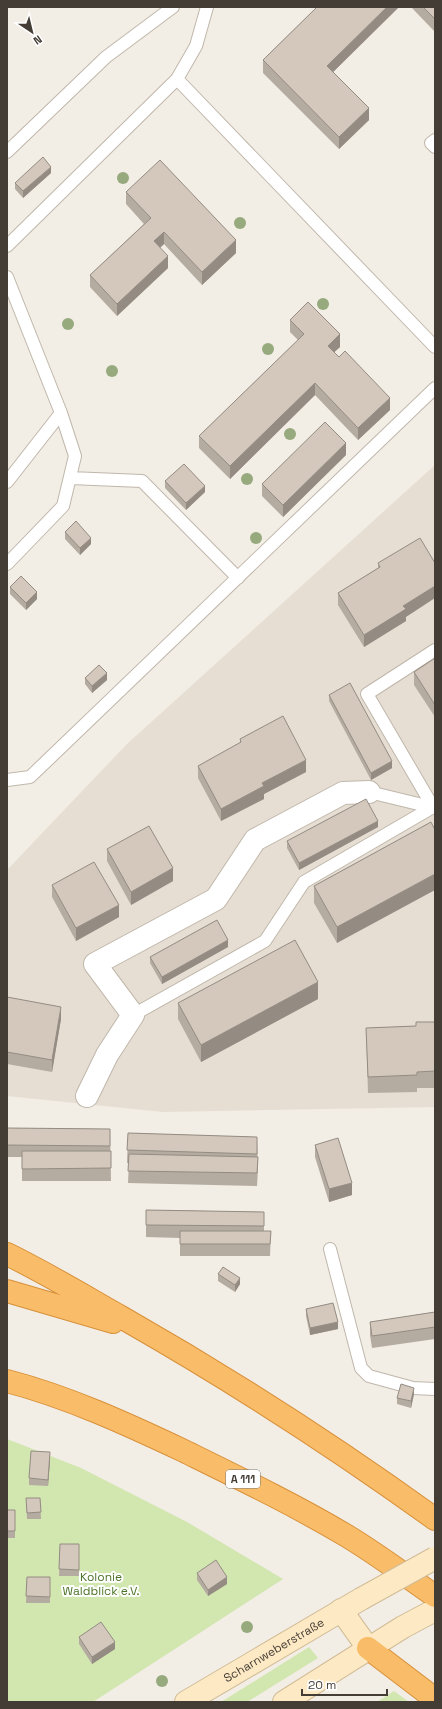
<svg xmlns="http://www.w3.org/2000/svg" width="442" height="1709" viewBox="0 0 442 1709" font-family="'Space Grotesk',sans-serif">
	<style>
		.residential { fill: #e6ded3 }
		.green { fill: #d2e6af }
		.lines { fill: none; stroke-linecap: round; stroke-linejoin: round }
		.lane-casing { stroke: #c0b7ab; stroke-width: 14 }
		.street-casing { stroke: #c0b7ab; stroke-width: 24 }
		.secondary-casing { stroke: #d1bc96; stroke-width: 24 }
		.highway-casing { stroke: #d89039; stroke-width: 24 }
		.lane { stroke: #fff; stroke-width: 12 }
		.street { stroke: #fff; stroke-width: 22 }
		.secondary { stroke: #fdeac5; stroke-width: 22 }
		.highway { stroke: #f9bd69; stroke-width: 22 }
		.secondary-bridge-casing { stroke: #d1bc96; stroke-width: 24; stroke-linecap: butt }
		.secondary-bridge { stroke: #fdeac5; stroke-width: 22 }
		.tree { fill: #97aa7e }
		.wall { fill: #b5aca1 }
		.shaded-wall { fill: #948c83 }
		.building { fill: #d3c8bb; stroke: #948c83 }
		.labels { text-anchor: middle; stroke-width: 4; stroke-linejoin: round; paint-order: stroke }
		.shield { fill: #fff; stroke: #7c7772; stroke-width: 1 }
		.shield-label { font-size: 11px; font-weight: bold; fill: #443d35 }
		.park-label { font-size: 12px; fill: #4d742a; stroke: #fff }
		.street-label { font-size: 12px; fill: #443d35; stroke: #fff }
	</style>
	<rect width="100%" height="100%" fill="#f2ede5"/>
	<!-- residential -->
	<path class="residential" d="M435,465V1107L163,1112L7,1096V870L127,744Z"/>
	<!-- green -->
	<path class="green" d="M7,1439L81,1468L187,1522L283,1579L93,1702H7Z
		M309,1647L318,1658L247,1702H221Z
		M394,1691L409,1702H377Z"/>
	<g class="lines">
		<!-- lane casing -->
		<g class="lane-casing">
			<path id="lane" d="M177,79L435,347
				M435,140L431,143L435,147
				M7,152L106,57L173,7
				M7,246L177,79L196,46L207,7
				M7,277L61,413L7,482
				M70,478L142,481L238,578
				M7,564L63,506L75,456L61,413
				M7,780L30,777L435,388
				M369,792L435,808
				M433,807L367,694L435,650
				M133,1015L265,941L304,882L433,807
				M330,1249L361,1368L369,1376L413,1388L435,1389"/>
		</g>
		<!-- street casing -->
		<g class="street-casing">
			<path id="street" d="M87,1096L107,1055L133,1015L95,964L216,899L255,840L343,793L369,792"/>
		</g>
		<!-- secondary casing -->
		<g class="secondary-casing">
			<g id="secondary">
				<path d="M341,1610L368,1648"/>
				<path id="s1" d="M186,1702L361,1599"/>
				<path d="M284,1702L403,1627L435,1610"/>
			</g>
		</g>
		<!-- highway casing -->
		<g class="highway-casing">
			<path id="highway" d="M7,1254C46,1273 84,1296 121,1317C230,1379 334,1446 435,1519
				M7,1291L113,1322
				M7,1381C68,1397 127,1424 184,1451C239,1478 295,1505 347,1536C377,1554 406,1576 435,1596
				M368,1648L435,1699"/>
		</g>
		<!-- lane -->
		<use href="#lane" class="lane"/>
		<!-- street -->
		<use href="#street" class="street"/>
		<!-- secondary -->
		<use href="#secondary" class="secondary"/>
		<!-- highway -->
		<use href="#highway" class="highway"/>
		<!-- secondary-bridge casing -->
		<g class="secondary-bridge-casing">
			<path id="secondary-bridge" d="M361,1599L435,1558"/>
		</g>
		<!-- secondary-bridge -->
		<use href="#secondary-bridge" class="secondary-bridge"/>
	</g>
	<!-- trees -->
	<g class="tree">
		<circle cx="123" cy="178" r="6"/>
		<circle cx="240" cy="223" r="6"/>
		<circle cx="323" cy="304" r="6"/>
		<circle cx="68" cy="324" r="6"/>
		<circle cx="268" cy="349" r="6"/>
		<circle cx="112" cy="371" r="6"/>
		<circle cx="290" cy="434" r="6"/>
		<circle cx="247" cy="479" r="6"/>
		<circle cx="256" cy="538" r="6"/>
		<circle cx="247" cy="1627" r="6"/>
		<circle cx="162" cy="1681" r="6"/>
	</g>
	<!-- wall -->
	<path class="wall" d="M317,7H399L333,72L369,120L339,149L263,73V60Z
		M411,7H435V32Z
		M51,173L23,198L15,189V183Z
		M126,192L236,253L202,285L164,244L160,248L168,268L117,316L90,287V275L144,224L126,204Z
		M290,320L340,347L334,352L390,410L358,440L315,395L230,479L199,448V436L298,340L290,332Z
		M346,455L283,517L262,496V484Z
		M165,481L205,492L186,510L165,488Z
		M65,532L91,544L80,555L65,539Z
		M378,563L406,617V621L364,647L338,605V593L378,568Z
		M10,587L37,599L26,610L10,594Z
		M435,658V717L414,685V672Z
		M85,678L107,680L92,693L85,684Z
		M329,695L392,768L371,780L329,701Z
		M240,739L306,772L264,794V799L221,821L198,778V766L240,743Z
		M431,822L337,943L314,903V886Z
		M378,827L299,870L287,848V841Z
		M107,849L173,881L131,905L107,861Z
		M52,885L119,917L76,941L52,897Z
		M228,947L162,984L150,963V957Z
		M7,997L61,1019L52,1072L7,1064Z
		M318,999L201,1062L178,1019V1003Z
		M435,1022V1088H417V1092L368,1093L366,1028L416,1026Z
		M7,1128L110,1129L111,1181H22V1157H7Z
		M128,1133L257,1137L258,1169L257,1186L128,1183L129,1163H127Z
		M315,1145L352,1195L329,1202L315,1157Z
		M146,1210L264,1212V1231H271L270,1256H180V1238L146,1237Z
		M218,1274L240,1284L235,1292L218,1281Z
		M306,1309L338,1329L310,1335L306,1316Z
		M435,1312V1339L372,1348L370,1335V1322Z
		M414,1394L411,1408L397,1404V1398Z
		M50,1459L48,1486L29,1485V1478Z
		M26,1498H40L41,1519H27Z
		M7,1510H15V1538H7Z
		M60,1544H79V1576H59Z
		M197,1573L227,1584L208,1596L197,1580Z
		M27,1577H50V1603H26Z
		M79,1637L115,1649L92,1664L79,1644Z"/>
	<!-- shaded-wall -->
	<path class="shaded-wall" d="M387,7H399L327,78V66Z
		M369,108V120L339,149V137Z
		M51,167V173L23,198V191Z
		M164,232V244L154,253V241Z
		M236,240V253L202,285V272Z
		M168,256V268L117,316V304Z
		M340,334V347L328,358V346Z
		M315,383V395L230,479V466Z
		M390,398V410L358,440V428Z
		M346,443V455L283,517V505Z
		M205,486V492L186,510V503Z
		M91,538V544L80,555V548Z
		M435,586V598L406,617V621L364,647V635L403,606Z
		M37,592V599L26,610V603Z
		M107,673V680L92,693V686Z
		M306,760V772L264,794V799L221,821V809L262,783Z
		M392,761V768L371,780V773Z
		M378,821V827L299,870V863Z
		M173,868V881L131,905V892Z
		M435,874V890L337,943V927Z
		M119,905V917L76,941V928Z
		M228,940V947L162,984V977Z
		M318,982V999L201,1062V1045Z
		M61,1007V1019L52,1072V1060Z
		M352,1183V1195L329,1202V1189Z
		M240,1278V1284L235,1292V1285Z
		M338,1322V1329L310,1335V1328Z
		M414,1388V1394L411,1408V1401Z
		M50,1452V1459L48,1486V1480Z
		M227,1577V1584L208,1596V1590Z
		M115,1642V1649L92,1664V1657Z"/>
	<!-- building -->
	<path class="building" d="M317,7H387L327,66L369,108L339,137L263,60Z
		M423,7H435V19Z
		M43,157L51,167L23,191L15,183Z
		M160,160L236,240L202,272L164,232L154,241L168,256L117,304L90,275L151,218L126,192Z
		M308,302L340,334L328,346L339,357L345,351L390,398L358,428L315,383L230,466L199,436L304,334L290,320Z
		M325,422L346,443L283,505L262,484Z
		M184,464L205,486L186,503L165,481Z
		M76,521L91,538L80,548L65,532Z
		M420,538L435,563V586L403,606L406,609L364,635L338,593L380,567L378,563Z
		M21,576L37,592L26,603L10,587Z
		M435,658V705L414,672Z
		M99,665L107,673L92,686L85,678Z
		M350,683L392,761L371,773L329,695Z
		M283,716L306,760L262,783L264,786L221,809L198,766L241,742L240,739Z
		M366,799L378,821L299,863L287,841Z
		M431,822L435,830V874L337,927L314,886Z
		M149,826L173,868L131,892L107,849Z
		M94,862L119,905L76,928L52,885Z
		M217,920L228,940L162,977L150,957Z
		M295,940L318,982L201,1045L178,1003Z
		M7,997L61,1007L52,1060L7,1052Z
		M416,1022H435V1071L417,1072V1075L368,1077L366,1028L416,1026Z
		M7,1128L110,1129V1146L7,1145Z
		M128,1133L257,1137V1154L127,1150Z
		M338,1138L352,1183L329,1189L315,1145Z
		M22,1151H111V1168L22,1169Z
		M129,1154L258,1157L257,1173L128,1171Z
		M146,1210L264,1212V1226L146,1225Z
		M180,1231H271L270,1244H180Z
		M223,1267L240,1278L235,1285L218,1274Z
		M333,1303L338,1322L310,1328L306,1309Z
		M435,1312V1327L372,1336L370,1322Z
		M401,1384L414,1388L411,1401L397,1398Z
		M31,1451L50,1452L48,1480L29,1478Z
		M26,1498H40L41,1512L27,1513Z
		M7,1510H15V1531H7Z
		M60,1544H79V1570L59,1569Z
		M216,1560L227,1577L208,1590L197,1573Z
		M27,1577H50V1597L26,1596Z
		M101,1622L115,1642L92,1657L79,1637Z"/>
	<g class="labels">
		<!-- shield labels -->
		<rect class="shield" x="226" y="1470" width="34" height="18" rx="3"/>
		<g class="shield-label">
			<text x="243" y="1483">A 111</text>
		</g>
		<!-- park labels -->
		<g class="park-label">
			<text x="101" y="1581">Kolonie<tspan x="101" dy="14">Waldblick e.V.</tspan></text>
		</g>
		<!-- street labels -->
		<g class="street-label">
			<text dy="4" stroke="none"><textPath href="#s1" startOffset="102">Scharnweberstraße</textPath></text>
		</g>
	</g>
	<!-- border -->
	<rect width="442" height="1709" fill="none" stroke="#443d35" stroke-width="16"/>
	<!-- north arrow -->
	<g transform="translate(32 32) rotate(145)" stroke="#ffffff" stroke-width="3" paint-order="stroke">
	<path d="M0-3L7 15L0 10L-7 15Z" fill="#443d35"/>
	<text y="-6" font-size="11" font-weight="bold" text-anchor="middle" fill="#443d35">N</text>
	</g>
	<!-- scale -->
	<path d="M302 1689v6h85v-6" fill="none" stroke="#443d35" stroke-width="2"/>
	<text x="308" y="1689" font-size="12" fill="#443d35" stroke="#ffffff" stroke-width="3" paint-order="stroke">20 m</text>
</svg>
